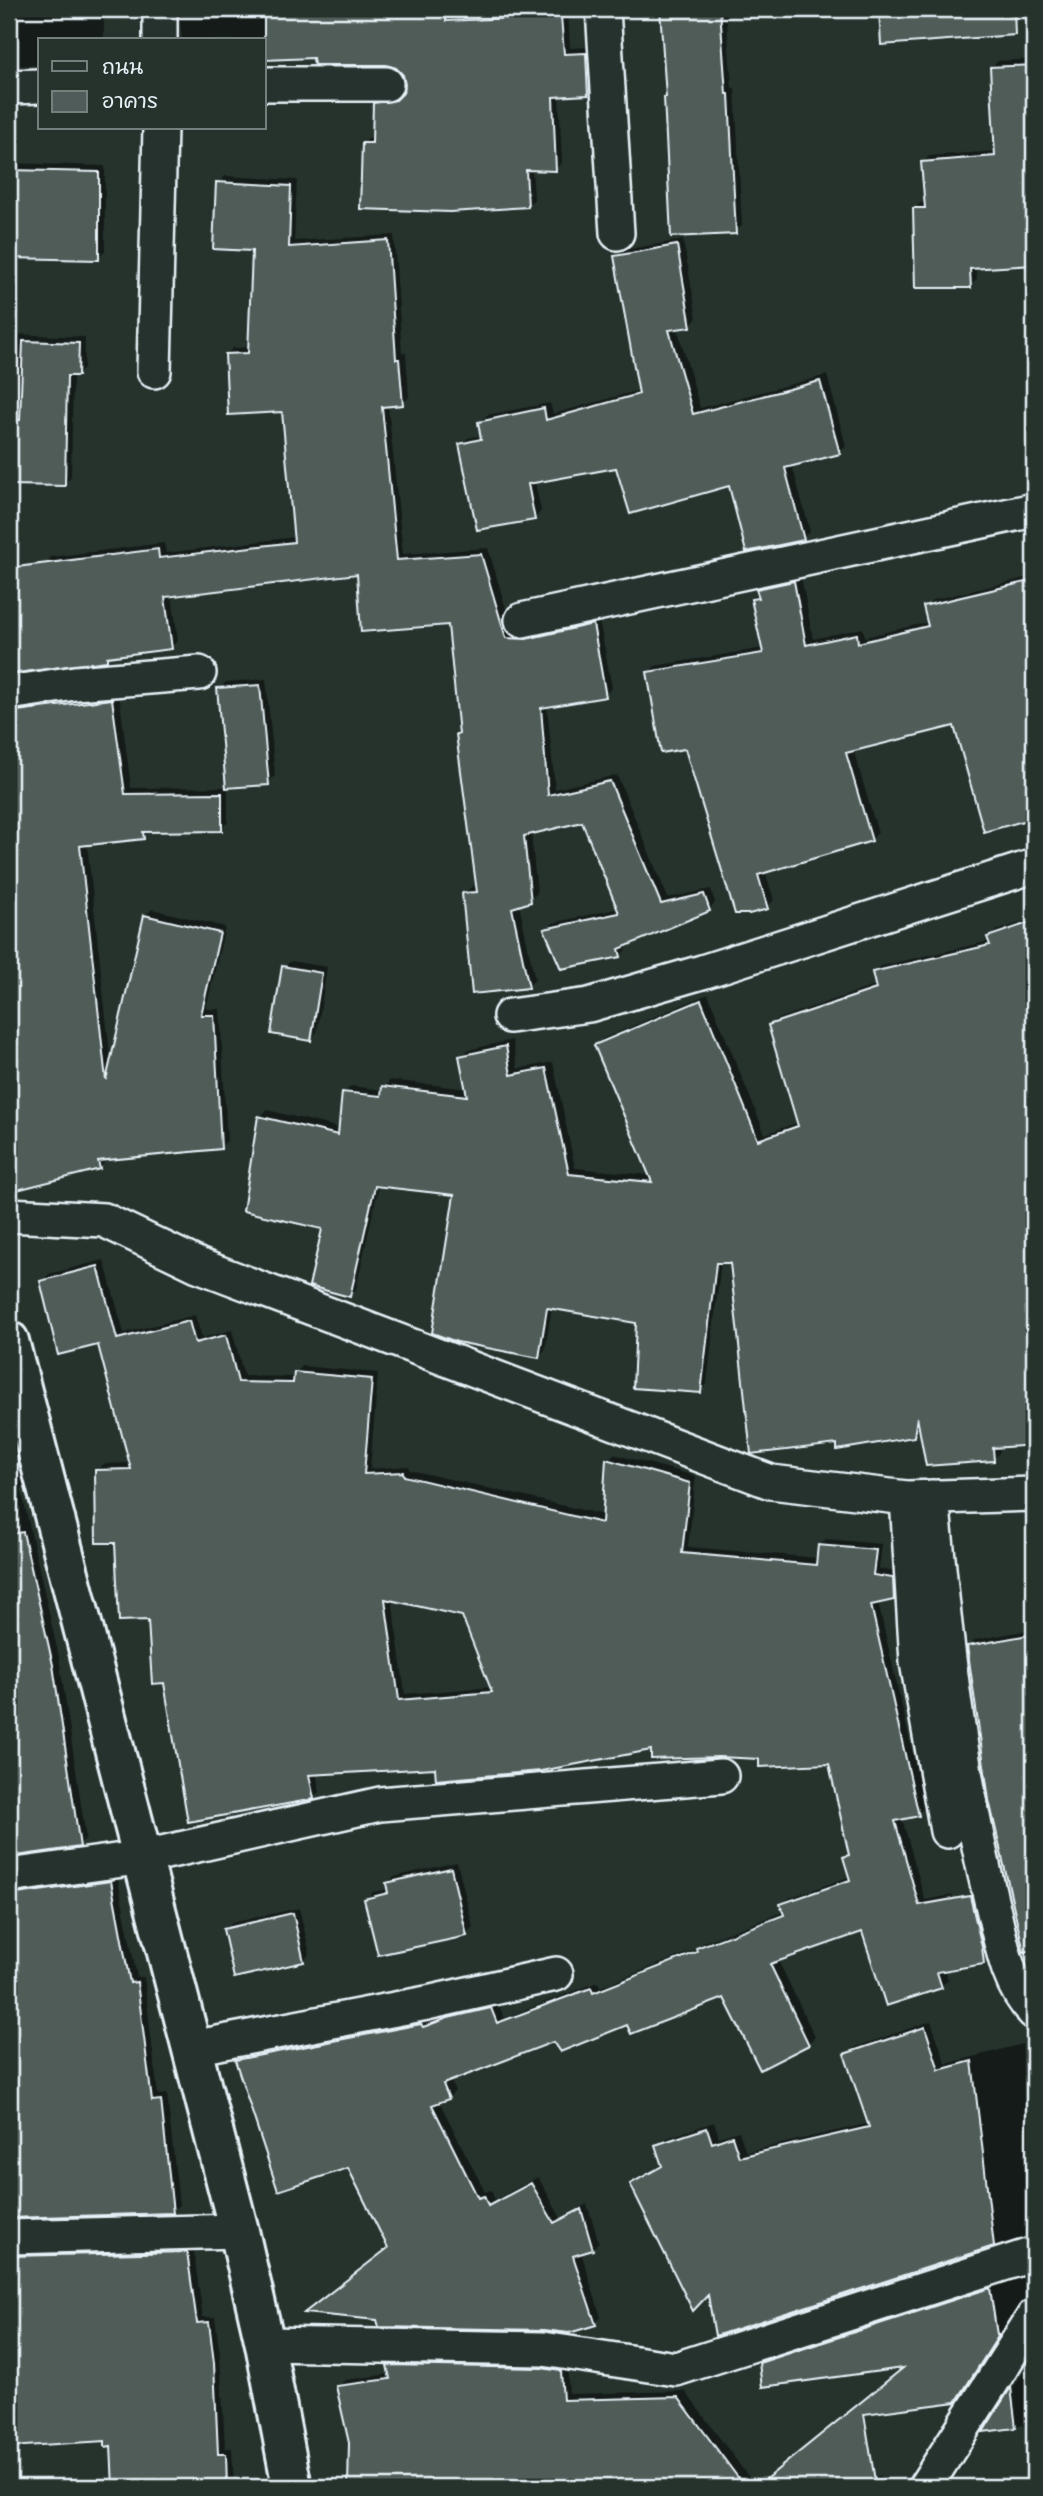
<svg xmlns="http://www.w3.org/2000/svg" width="1043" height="2496" viewBox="0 0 1043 2496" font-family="'Patrick Hand','Playpen Sans Thai',sans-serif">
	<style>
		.shadow { fill: #0007; fill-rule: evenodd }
		.building { fill: #505c59; stroke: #e8f1f8; stroke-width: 2; fill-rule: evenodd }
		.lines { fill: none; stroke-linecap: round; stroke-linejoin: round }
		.minor-casing { stroke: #e8f1f8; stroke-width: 38 }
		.tertiary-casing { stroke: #e8f1f8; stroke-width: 44 }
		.minor { stroke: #26332d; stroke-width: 33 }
		.tertiary { stroke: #26332d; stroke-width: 38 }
	</style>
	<rect width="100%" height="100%" fill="#26332d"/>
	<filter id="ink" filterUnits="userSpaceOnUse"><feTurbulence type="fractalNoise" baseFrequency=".0143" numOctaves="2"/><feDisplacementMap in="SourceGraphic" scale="14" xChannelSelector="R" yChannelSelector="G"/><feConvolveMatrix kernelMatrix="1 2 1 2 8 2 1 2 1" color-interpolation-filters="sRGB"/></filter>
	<g filter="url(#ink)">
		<!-- shadow -->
		<path class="shadow" d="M9,9H147L140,17L104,19V40H40V65L9,66Z
			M179,9H452V15L568,10L570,48L592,47L594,87L587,94L559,95L562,163L555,169L532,168L534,199L527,206L363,144L370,137H374L375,104L382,97L404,95L407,83L404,73L396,65L315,56L264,40H182Z
			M645,9H726L732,88H735L742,226L735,232L673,235L662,9L645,11Z
			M881,9H982L983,30L883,43Z
			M1034,59V263L976,266L977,279L970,286L915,208L922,202H926L923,163L929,156L996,151L991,68L998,61Z
			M9,163L105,166V251L98,258L9,256Z
			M225,176L297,180L294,241L394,235L402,353H406L409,397L402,404L388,405L403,554L488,548L513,632L599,619L612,688L605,695L547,705L555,789L617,775L668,898L711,889L715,903L709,910L626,944L627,949L620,956L546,930L553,923L620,908L583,820L531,833L537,893L530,900L519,904L535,980L528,986L464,894L471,887L478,886L458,735L461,731L449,623L358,572L172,595L178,641L171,647L111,655L106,659L9,672V569L45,566L51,557L164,543L166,553L295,537L284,411L226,354L233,348L250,347L254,250L218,183Z
			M683,240L697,318L690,325L677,327L700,408L827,375L846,446L839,453L792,465L810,531L803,538L730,484L618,466L535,481L541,511L535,518L461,445L468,438L482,435L480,422L487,415L550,403L553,414L640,390L616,257L623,250Z
			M9,334L85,337L84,368L77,375L73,374L71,477L64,484L9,483Z
			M1034,412V430L1031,415Z
			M801,576L813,639L863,628L865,637L929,622L925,607L932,600L1034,576V817L986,830L956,724L853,749L878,833L871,840L765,871L774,900L767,907L649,673L655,666L764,648L753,600L765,583Z
			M266,679L275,776L268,783L219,689L226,682Z
			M119,693L131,788L228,787V822L221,829L150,830L143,837L87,843L111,1064L145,916L152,909L225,927L206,1009H220L227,1141L220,1147L105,1158L106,1161L99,1168L9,1190V704Z
			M1034,918V1444L999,1446L1000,1452L993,1459L921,1428L913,1436L839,1442L732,1261H721L707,1384L700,1391L638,1322L552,1307L545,1350L538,1357L456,1193L379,1185L356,1289L349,1295L324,1228L260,1117L267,1110L340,1128L344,1093L351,1086L383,1090L390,1080L468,1089L461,1057L468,1050L512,1040L518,1069L553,1062L575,1168L651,1175L596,1046L602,1039L708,994L765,1134L799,1122L770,1026L777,1019L877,985L874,973L881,966L990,941L989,938L996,931Z
			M291,961L327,967L317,1032L310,1039L284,967Z
			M104,1260L124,1333L195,1315L202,1338L232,1330L244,1376L295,1377L296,1373L302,1366L378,1373L370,1469L409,1466L410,1470L604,1515L607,1460L614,1454L696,1476L688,1547L818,1558L820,1545L826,1539L882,1544L879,1569L899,1571L900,1591L893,1598L878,1602L925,1807L918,1814L902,1818L925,1900L952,1895L967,1959L945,1969L948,1980L941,1986L863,1930L778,1960L815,2037L808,2043L761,2067L725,1996L628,2023L554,2040L450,2079L455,2091L448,2098L439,2101L485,2192L491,2190L495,2200L538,2177L561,2218L587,2204L599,2242L592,2249L581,2252L601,2317L595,2323L389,2247L349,2166L237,2061L243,2054L428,2018L430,2022L456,2012L498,2003L504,2018L598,1982L600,1987L698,1949L704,1942L785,1911L782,1905L789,1898L851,1876L845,1857L851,1852L830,1762L653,1748L437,1766L316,1773L320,1791L313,1798L165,1681L149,1618L117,1541L97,1470L104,1464L131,1463L99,1343L42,1281L49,1274ZM392,1599L464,1614L492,1687L405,1694Z
			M9,1424L30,1481L21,1489L59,1657L86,1838L79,1845L9,1855Z
			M1034,1629V1865L1006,1872L969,1646L975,1640Z
			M457,1862L473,1927L466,1934L366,1899L373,1892L389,1889L387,1884L394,1877Z
			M117,1875L137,1977H144L158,2095L167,2094L179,2205L172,2212L9,2216V1887Z
			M299,1908L310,1954L303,1961L225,1929L232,1923Z
			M931,2021L946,2064L1034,2041V2234L716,2334L710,2292L632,2184L639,2177L663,2164L657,2146L664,2139L714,2122L719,2137L739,2131L746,2152L870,2123L846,2054L853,2048Z
			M193,2246L203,2317H215L220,2355L225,2448H232L234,2487H115L112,2444L106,2439L9,2446V2248Z
			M1034,2271V2295L1023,2299L963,2392L955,2399L906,2366L761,2363L768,2356Z
			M1034,2355V2424L987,2429Z
			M395,2359L466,2361L474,2487H350V2443L338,2387L345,2380L390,2374L389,2366Z
			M519,2362L567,2365L569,2394L685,2391L756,2487H532L513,2368Z
			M781,2465L881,2476L883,2487H777L775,2471Z
			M912,2481L914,2487H892Z
			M954,2484L984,2487H951Z"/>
		<!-- building -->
		<path class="building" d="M264,9H446V21L561,16L564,54L586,53L588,95L553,97L556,171L526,170L528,207L450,212L360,209L362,143H372L373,103L396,100L403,93L405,85L403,75L396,68L386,65H314L313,58L264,60Z
			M660,9H720L726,94H729L736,234L671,237L664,97H666Z
			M879,9H1014L1015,35L881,45Z
			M1034,65V265L970,269L971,288H915L913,208H925L921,162L995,156L990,67Z
			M9,170L99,172V260L9,258Z
			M216,182L291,186L289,247L388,240L396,359H399L403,405L382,407L397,560L481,554L506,638L526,639L593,624L606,697L541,708L548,795L610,781L661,904L704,894L710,911L619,949L621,957L561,969L544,929L619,913L582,822L524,836L531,902L512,908L529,988L472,994L462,893L477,892L456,734H459L448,625L361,632L357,574L165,597L172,649L107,657V661L9,674V568L158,549L159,558L294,542L282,412L228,415L225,354L248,353L252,251L213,249Z
			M677,245L691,327L669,330L693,414L820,381L840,454L785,468L804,540L746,552L729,486L630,514L616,468L528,484L535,520L477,530L459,444L481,439L478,422L544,408L546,420L639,394L614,256Z
			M23,341L79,343L78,376H67L65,486L9,485V420H20Z
			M1034,580V818L984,832L954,726L846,753L872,841L758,875L768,909L749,914H735L685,749L661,753L647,672L763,653L751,599L759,598L756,589L794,581L806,645L857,634L858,643L928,626L923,606Z
			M260,685L269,785L226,788L217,688Z
			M112,699L125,794L222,793V831L143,832L144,839L80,846L106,1080L144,915L220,933L201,1015H214L221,1149L98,1161L100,1169L9,1192V712Z
			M1034,921V1445L993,1448L994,1461L926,1466L917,1417L914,1437L837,1450V1444L751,1454L730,1263H716L701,1393L633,1388L636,1323L547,1308L539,1358L457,1342L432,1333L454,1195L375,1186L350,1297L309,1286L322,1229L243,1211L258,1116L338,1135L342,1092L381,1096L382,1086L467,1096L459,1056L506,1046L511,1075L546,1068L569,1174L652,1182L594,1045L701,1000L758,1140L798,1126L768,1025L876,989L872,972L990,945L987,937Z
			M282,966L322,973L311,1041L271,1034Z
			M98,1266L117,1339L189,1321L195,1343L226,1335L238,1382L293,1383L294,1372L372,1379L364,1474L403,1472L404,1476L602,1523L606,1459L690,1483L682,1553L816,1565L818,1545L876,1550L873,1575L893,1578L894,1600L871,1605L919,1816L895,1821L919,1905L970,1896L982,1947L984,1964L937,1972L942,1988L886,2006L862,1932L770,1964L809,2045L760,2070L724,1998L631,2034L627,2025L560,2052L553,2042L443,2084L449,2099L432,2105L478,2198L484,2196L488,2206L531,2183L554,2223L581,2209L593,2250L573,2256L596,2325L569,2333L544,2330L379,2327L377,2320L304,2313L388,2248L348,2168L278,2191L235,2060L421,2024L423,2027L448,2018L491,2008L497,2023L591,1988L593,1993L697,1952L696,1948L784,1915L780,1904L850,1880L843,1857L849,1855L829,1764L759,1767V1759L719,1757L651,1759V1750L541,1771L436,1780L435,1768L309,1775L314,1799L188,1822L164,1683L152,1684L148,1620L119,1621L115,1543H96L95,1470L131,1469L98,1345L58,1355L40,1281ZM385,1599L462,1616L492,1692L399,1700Z
			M23,1532L53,1665L80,1847L9,1857V1534Z
			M1034,1634V1950L1024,1952L989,1800L967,1646Z
			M451,1868L467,1936L378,1955L364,1899L388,1893L386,1883Z
			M111,1881L130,1983L137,1982L152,2101L161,2100L173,2213L9,2218V1895Z
			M293,1913L304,1962L234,1978L223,1929Z
			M925,2027L939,2070L972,2061L994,2246L715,2336L708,2295L693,2311L630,2184L662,2166L655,2145L707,2128L712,2143L732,2136L739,2157L869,2127L844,2054Z
			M187,2252L197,2323L209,2322L214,2363L218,2454H226L227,2487H113L111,2446L105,2447V2441L9,2447V2256Z
			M990,2288L997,2335H999L956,2402L864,2414L876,2487H756L903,2368L762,2387L759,2363Z
			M387,2365L541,2368L561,2371L563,2400L678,2397L745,2487H348L349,2443L336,2386L390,2379Z
			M1011,2387L1016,2428L983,2432Z"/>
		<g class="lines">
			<!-- minor casing -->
			<g class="minor-casing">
				<path id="minor" d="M160,9V40
					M603,9L617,233
					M264,84H386
					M9,87L40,86
					M154,371L160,128
					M522,620L1034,510
					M9,693L75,683L199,673
					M510,1016L589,1005L702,972L1034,866
					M9,1215L104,1220L198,1265L771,1482L907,1498L1034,1494
					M932,1497C945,1634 959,1771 992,1904C1001,1941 1007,1985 1034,2012
					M907,1498L917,1662L947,1831
					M9,1876L144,1857L380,1804L721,1776
					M192,2048L427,2003L556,1974
					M9,2237L239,2231
					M265,2344L543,2349L676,2369L1034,2254
					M925,2487L1034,2316"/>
			</g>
			<!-- tertiary casing -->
			<g class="tertiary-casing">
				<path id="tertiary" d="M9,1341L239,2231L265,2344L292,2487"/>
			</g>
			<!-- minor -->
			<use href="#minor" class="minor"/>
			<!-- tertiary -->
			<use href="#tertiary" class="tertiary"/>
		</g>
	</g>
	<!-- margin -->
	<rect width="1043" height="2496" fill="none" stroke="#26332d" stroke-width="35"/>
	<rect x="18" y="18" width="1008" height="2461" fill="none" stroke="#e8f1f8" stroke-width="2.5" filter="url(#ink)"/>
	<!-- legend -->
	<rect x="38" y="38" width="228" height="91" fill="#26332d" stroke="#747f7e" stroke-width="2"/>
	<rect x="52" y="61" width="35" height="10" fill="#26332d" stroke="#747f7e" stroke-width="2"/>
	<text x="102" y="74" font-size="21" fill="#e8f1f8">ถนน</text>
	<rect x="52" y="91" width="35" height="21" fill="#505c59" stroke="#747f7e" stroke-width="2"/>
	<text x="102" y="108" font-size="21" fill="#e8f1f8">อาคาร</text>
</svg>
